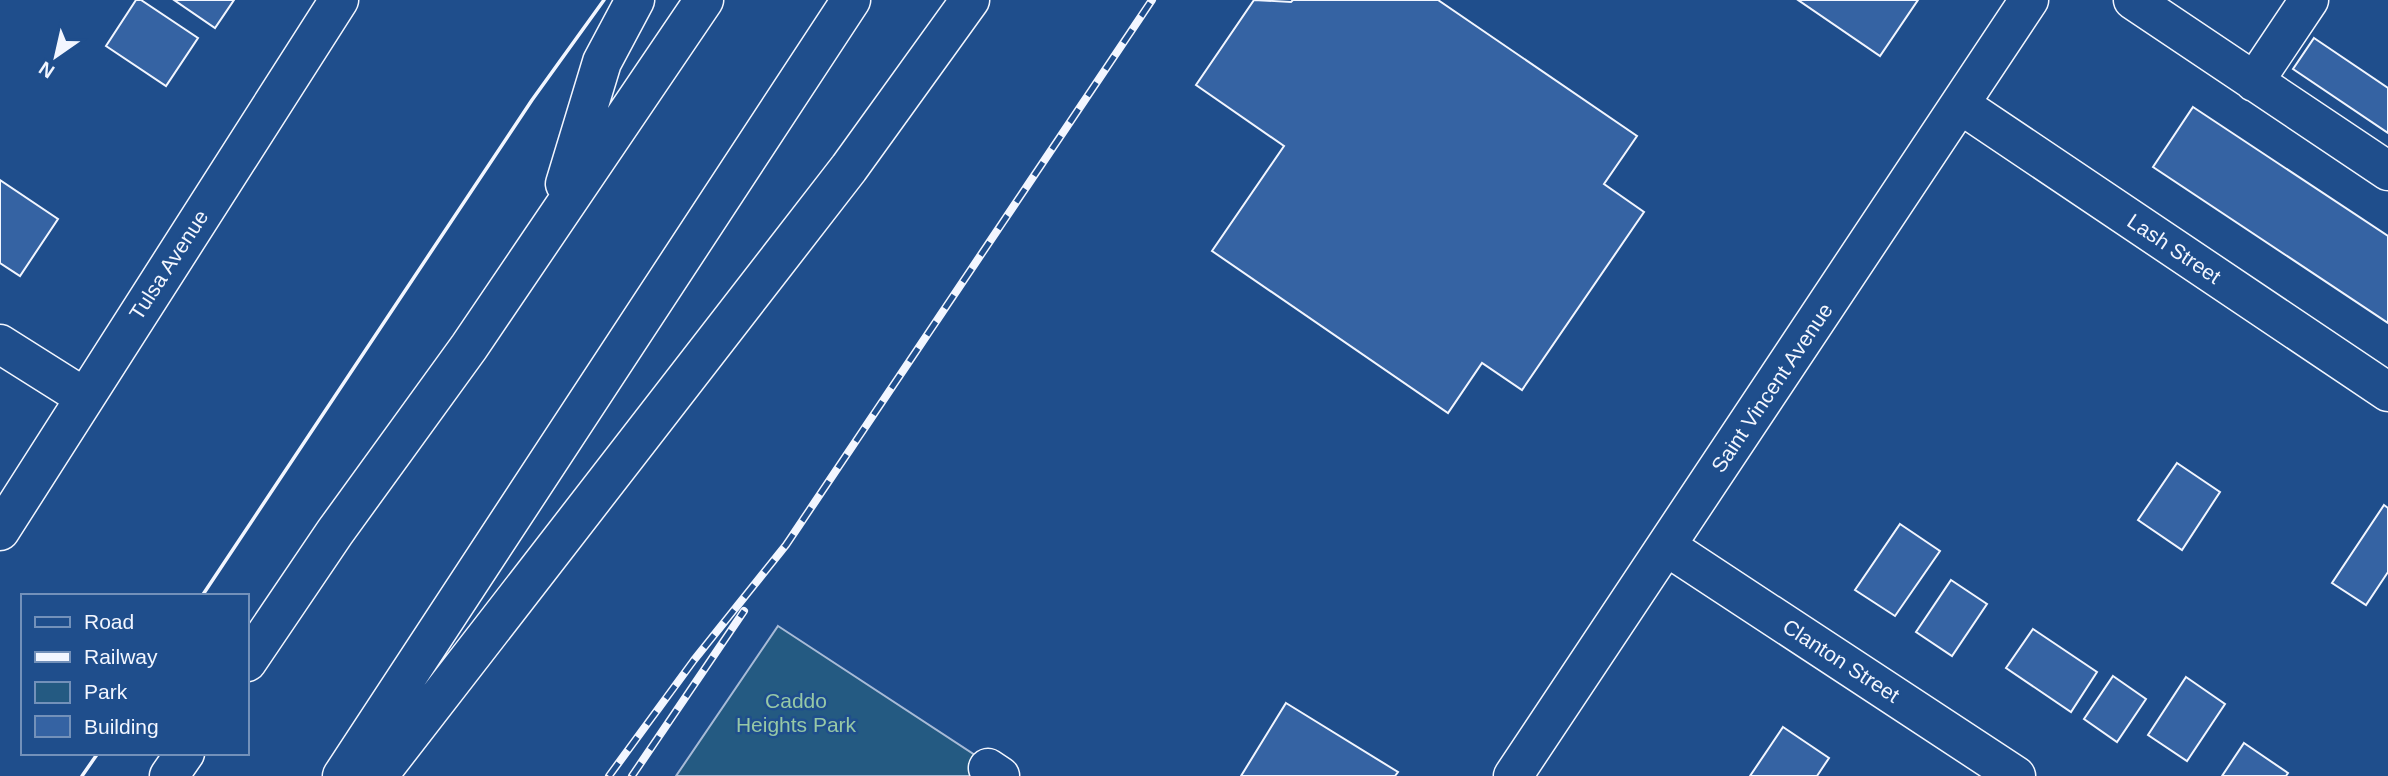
<svg xmlns="http://www.w3.org/2000/svg" width="2388" height="776" viewBox="0 0 2388 776" font-family="Helvetica,sans-serif">
	<style>
		.green { fill: #245a82; stroke: #a8bbd7; stroke-width: 2 }
		.building { fill: #3563a3; stroke: #f2f6ff; stroke-width: 2 }
		.lines { fill: none; stroke-linecap: round; stroke-linejoin: round }
		.minor-casing { stroke: #f2f6ff; stroke-width: 41 }
		.highway-casing { stroke: #f2f6ff; stroke-width: 41 }
		.minor { stroke: #1f4e8c; stroke-width: 38 }
		.highway { stroke: #1f4e8c; stroke-width: 38 }
		.rail-casing { stroke: #f2f6ff; stroke-width: 8 }
		.rail { stroke: #1f4e8c; stroke-width: 5; stroke-dasharray: 16; stroke-linecap: butt }
		.wall { stroke: #f2f6ff; stroke-width: 3.5 }
		.labels { text-anchor: middle; stroke-width: 5; stroke-linejoin: round; paint-order: stroke }
		.street-label { font-size: 21px; fill: #f2f6ff; stroke: #1f4e8c }
		.park-label { font-size: 21px; fill: #97c8a6; stroke: #1f4e8c }
	</style>
	<rect width="100%" height="100%" fill="#1f4e8c"/>
	<!-- green -->
	<path class="green" d="M778,626L1007,776H676Z"/>
	<!-- building -->
	<path class="building" d="M136,0H141L198,38L166,86L106,46Z
		M174,0H234L215,28Z
		M1254,0L1291,2L1293,0H1438L1637,136L1604,184L1644,212L1522,390L1482,363L1448,413L1212,251L1284,146L1196,85Z
		M1798,0H1918L1880,56Z
		M2314,38L2388,88V133L2293,69Z
		M2193,107L2388,236V323L2153,167Z
		M0,180L58,219L20,276L0,263Z
		M2177,463L2220,492L2182,550L2138,520Z
		M2384,505L2388,508V572L2366,605L2332,583Z
		M1900,524L1940,551L1895,616L1855,590Z
		M1951,580L1987,604L1952,656L1916,632Z
		M2033,629L2097,672L2071,712L2006,668Z
		M2113,676L2146,699L2117,742L2084,719Z
		M2186,677L2225,704L2187,761L2148,735Z
		M1286,703L1398,772L1395,776H1241Z
		M1783,727L1829,758L1817,776H1750Z
		M2244,743L2288,773L2286,776H2222Z"/>
	<g class="lines">
		<!-- minor casing -->
		<g class="minor-casing">
			<path id="minor" d="M2133,0L2388,171
				M2254,82L2309,0
				M1961,105L2388,392
				M0,344L84,397
				M0,531L339,0
				M1666,546L2016,776
				M988,768L1000,776
				M1513,776L2029,0"/>
		</g>
		<!-- highway casing -->
		<g class="highway-casing">
			<path id="highway" d="M565,184L602,62L635,0
				M247,662L335,532L469,347L704,0
				M169,776L185,753
				M342,776L851,0
				M378,776L849,168L970,0"/>
		</g>
		<!-- minor -->
		<use href="#minor" class="minor"/>
		<!-- highway -->
		<use href="#highway" class="highway"/>
		<!-- rail casing -->
		<g class="rail-casing">
			<path id="rail" d="M609,776L694,660L786,545L1152,0
				M632,776L744,611"/>
		</g>
		<!-- rail -->
		<use href="#rail" class="rail"/>
		<!-- wall -->
		<path class="wall" d="M202,596L532,100L604,0
			M82,776L98,753"/>
	</g>
	<g class="labels">
		<!-- street labels -->
		<g class="street-label">
			<text transform="translate(2174 249) rotate(34)" y="7">Lash Street</text>
			<text transform="translate(169 265) rotate(-57)" y="7">Tulsa Avenue</text>
			<text transform="translate(1772 388) rotate(-56)" y="7">Saint Vincent Avenue</text>
			<text transform="translate(1841 661) rotate(33)" y="7">Clanton Street</text>
		</g>
		<!-- park labels -->
		<g class="park-label">
			<text x="796" y="708">Caddo<tspan x="796" dy="24">Heights Park</tspan></text>
		</g>
	</g>
	<!-- legend -->
	<rect x="21" y="594" width="228" height="161" fill="#1f4e8c" stroke="#7391ba" stroke-width="2"/>
	<rect x="35" y="617" width="35" height="10" fill="#1f4e8c" stroke="#7391ba" stroke-width="2"/>
	<text x="84" y="629" font-size="21" fill="#f2f6ff">Road</text>
	<rect x="35" y="652" width="35" height="10" fill="#f2f6ff" stroke="#7391ba" stroke-width="2"/>
	<text x="84" y="664" font-size="21" fill="#f2f6ff">Railway</text>
	<rect x="35" y="682" width="35" height="21" fill="#245a82" stroke="#7391ba" stroke-width="2"/>
	<text x="84" y="699" font-size="21" fill="#f2f6ff">Park</text>
	<rect x="35" y="716" width="35" height="21" fill="#3563a3" stroke="#7391ba" stroke-width="2"/>
	<text x="84" y="734" font-size="21" fill="#f2f6ff">Building</text>
	<!-- north arrow -->
	<g transform="translate(56 56) rotate(214)" stroke="#1f4e8c" stroke-width="5" paint-order="stroke">
	<path d="M0-5L12 26L0 18L-12 26Z" fill="#f2f6ff"/>
	<text y="-10" font-size="19" font-weight="bold" text-anchor="middle" fill="#f2f6ff">N</text>
	</g>
</svg>
